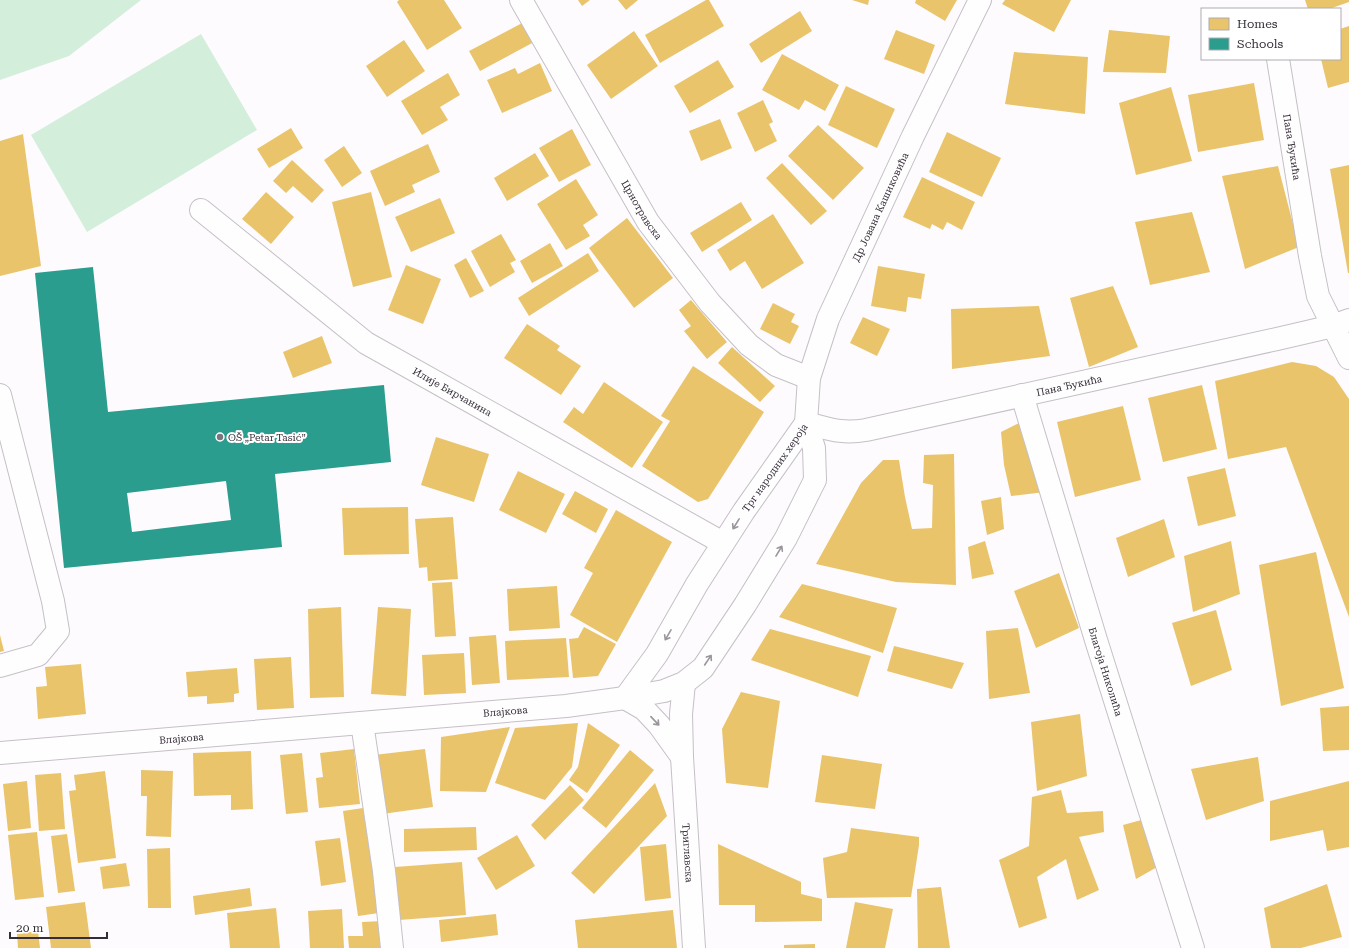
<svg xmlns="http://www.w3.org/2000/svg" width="1349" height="948" viewBox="0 0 1349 948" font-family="'Roboto Serif',serif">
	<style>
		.green { fill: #d3efdb }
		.homes { fill: #e9c46a }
		.schools { fill: #2a9d8f; fill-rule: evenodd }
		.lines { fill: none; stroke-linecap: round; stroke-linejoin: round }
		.minor-casing { stroke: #c5c0c6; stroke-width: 24 }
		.minor { stroke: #fffeff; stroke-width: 22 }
		.oneway { stroke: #9a969c }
		.poi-dot { fill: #7b767d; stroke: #fff; stroke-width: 1.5 }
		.labels { text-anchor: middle; stroke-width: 4; stroke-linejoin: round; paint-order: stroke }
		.street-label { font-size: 10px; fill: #352e38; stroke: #fff }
		.poi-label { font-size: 10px; fill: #352e38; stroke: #fff; text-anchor: start }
	</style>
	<rect width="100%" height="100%" fill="#fdfbfe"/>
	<!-- green -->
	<path class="green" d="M0,0H141L69,56L0,80Z
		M201,34L257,130L87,232L31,135Z"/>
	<!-- homes -->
	<path class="homes" d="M399,0H444L462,28L427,50L397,2Z
		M578,0H590L582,6Z
		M618,0H638L626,10Z
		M706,0H709L724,26L660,63L645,35Z
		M852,0H869L868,5Z
		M916,0H957L945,21L915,3Z
		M1005,0H1071L1054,32L1002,4Z
		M1305,0H1349V2L1329,9H1308Z
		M800,11L812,31L761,63L749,44Z
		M524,22L534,42L480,71L469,51Z
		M1349,26V82L1328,88L1321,59H1340V29Z
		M896,30L935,45L924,74L884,59Z
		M1109,30L1170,36L1166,73L1103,72Z
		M634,31L658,66L611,99L587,65Z
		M404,40L425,71L387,97L366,66Z
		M1014,52L1088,57L1085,114L1005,104Z
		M782,54L839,85L825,111L805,100L799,110L762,90Z
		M718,60L734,87L690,113L674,86Z
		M540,63L552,91L502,113L487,80L515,68L518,74Z
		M448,73L460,95L440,107L448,120L422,135L401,101Z
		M1254,83L1264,140L1198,152L1188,95Z
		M846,86L895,109L877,148L828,125Z
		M1171,87L1192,161L1136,175L1119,103Z
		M763,100L773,122L769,124L777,141L755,152L737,113Z
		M720,119L732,148L701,161L689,131Z
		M818,125L864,168L833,200L788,156Z
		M291,128L303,148L269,168L257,149Z
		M572,129L591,165L559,182L539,148Z
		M947,132L1001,158L982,197L929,172Z
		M23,134L41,266L0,276V141Z
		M428,144L440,172L412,185L415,192L385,206L370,171Z
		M344,146L362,173L342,187L324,160Z
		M535,153L549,176L507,201L494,178Z
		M292,160L324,190L312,203L293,186L286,193L273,181Z
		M782,163L827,211L811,225L766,178Z
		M1349,165V273H1348L1330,169Z
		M1278,166L1299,247L1245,269L1222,176Z
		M922,177L975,202L962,230L947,222L943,230L932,224L930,229L903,217Z
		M576,179L598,215L583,225L590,236L566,250L537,204Z
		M266,192L294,217L271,244L242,219Z
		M371,192L392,277L353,287L332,202Z
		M440,198L455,233L411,252L395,217Z
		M741,202L752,220L702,252L690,233Z
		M1192,212L1210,272L1150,285L1135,222Z
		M773,214L804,263L762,289L745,261L730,271L717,250Z
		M627,218L673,278L634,308L589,248Z
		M501,234L516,260L510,263L515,272L490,287L471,251Z
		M550,243L563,266L532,283L520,261Z
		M588,253L599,271L529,316L518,298Z
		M466,258L484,291L470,298L454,265Z
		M406,265L441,279L423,324L388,310Z
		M878,266L925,274L921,299L908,297L906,312L871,306Z
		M1113,286L1138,347L1089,367L1070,298Z
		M691,300L727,342L707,359L684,331L691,326L679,310Z
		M773,303L795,314L791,322L799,326L790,344L760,329Z
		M1039,306L1050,356L952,369L951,309Z
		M863,317L890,329L877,356L850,343Z
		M527,324L560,346L557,350L581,366L561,395L504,358Z
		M322,336L332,363L293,378L283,352Z
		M732,347L775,386L760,402L718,363Z
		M1292,362L1316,366L1334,377L1349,399V617L1286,447L1228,459L1215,381Z
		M693,366L764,412L708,499L698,502L642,466L670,421L661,416Z
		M604,382L663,422L632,468L563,422L574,407L583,414Z
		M1202,385L1217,449L1163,462L1148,398Z
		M1123,406L1141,480L1075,497L1057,422Z
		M1025,420L1045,492L1011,496L1004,465L1001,432Z
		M436,437L489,454L474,502L421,485Z
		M954,454L956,585L896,582L816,564L861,483L883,460H899L905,497L912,529L932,528L933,485L923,483L924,455Z
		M1225,468L1236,516L1198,526L1187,477Z
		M518,471L565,494L546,533L499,510Z
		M575,491L608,509L596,533L562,514Z
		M1001,497L1004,529L987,535L981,501Z
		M408,507L409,554L344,555L342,508Z
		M616,510L672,542L617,642L570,615L593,573L584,568Z
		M453,517L458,579L428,581L427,567L419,568L415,519Z
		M1164,519L1175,557L1128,577L1116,538Z
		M985,541L994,574L972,579L968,547Z
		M1231,541L1240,594L1193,612L1184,556Z
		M1316,552L1344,688L1281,706L1259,565Z
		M1059,573L1079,628L1036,648L1014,591Z
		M452,582L456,636L435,637L432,583Z
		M802,584L897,608L883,653L779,617Z
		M557,586L560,628L509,631L507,589Z
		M341,607L344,697L310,698L308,609Z
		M378,607L411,609L406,696L371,694Z
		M1216,610L1232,670L1191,686L1172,623Z
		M584,627L616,644L598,676L573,678L569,639L578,638Z
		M1018,628L1030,693L989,699L986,631Z
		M770,629L871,656L858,697L751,660Z
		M0,635L4,651L0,652Z
		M496,635L500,683L472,685L469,637Z
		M566,638L569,677L507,680L505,641Z
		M894,646L964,663L952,689L887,671Z
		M464,653L466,693L424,695L422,655Z
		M291,657L294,708L257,710L254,659Z
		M81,664L86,714L38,719L36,687L47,686L45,667Z
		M237,668L239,693L234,694V702L207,704V696L188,697L186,672Z
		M741,692L780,701L768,788L726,783L722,729Z
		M1349,706V750L1323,751L1320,708Z
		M1080,714L1087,776L1037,791L1031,722Z
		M578,723L572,767L545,800L495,783L515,728Z
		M588,723L620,745L587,793L569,780L578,767Z
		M510,727L486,792L440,791L441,737Z
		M354,749L360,804L319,808L316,778L323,777L320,753Z
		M425,749L433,807L382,814L374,755Z
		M630,750L654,770L606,828L582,808Z
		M251,751L253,809L231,810V795L194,796L193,753Z
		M302,753L308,812L286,814L280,755Z
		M822,755L882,764L875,809L815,802Z
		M1258,757L1264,801L1206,820L1191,769Z
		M141,770L173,771L171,837L146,836L147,796H141Z
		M105,771L116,858L78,863L69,791L76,790L74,775Z
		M61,773L65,829L39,831L35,775Z
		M27,781L31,828L8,831L3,784Z
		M1349,781V847L1327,851L1323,830L1270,841V801Z
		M655,783L667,816L594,894L571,873Z
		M570,785L584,800L545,840L531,825Z
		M1061,790L1067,813L1103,811L1104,832L1079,837L1099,890L1077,900L1066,859L1037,877L1047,918L1019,928L999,860L1029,846L1032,797Z
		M363,808L379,913L358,916L343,811Z
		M1145,819L1159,866L1136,879L1123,825Z
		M476,827L477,850L404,852V829Z
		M851,828L919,837V845L911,897L827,898L823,858L847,852Z
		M37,832L44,897L15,900L8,835Z
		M67,834L75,891L58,893L51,836Z
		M517,835L535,866L496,890L477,858Z
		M340,838L346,882L321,886L315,841Z
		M666,844L671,898L645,901L640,847Z
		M718,844L801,882V894L822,899V921L755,922V905H719Z
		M170,848L171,908H148L147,849Z
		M462,862L466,915L399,920L395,867Z
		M126,863L130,886L103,889L100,867Z
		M1327,884L1342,937L1301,948H1271L1264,908Z
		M941,887L950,948H918L917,889Z
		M250,888L252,906L195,915L193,896Z
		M85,902L91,948H51L46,907Z
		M855,902L893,909L885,948H846Z
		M276,908L280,948H230L227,913Z
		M342,909L344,948H310L308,911Z
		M673,910L677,948H578L575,920Z
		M496,914L498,935L441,942L439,920Z
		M383,921L384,948H349L348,936H363L362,922Z
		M38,931L40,948H18L17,934Z
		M815,944V948H784V945Z"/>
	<!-- schools -->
	<path class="schools" d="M93,267L108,412L384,385L391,462L275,474L282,547L64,568L35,273ZM226,481L231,520L132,532L127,493Z"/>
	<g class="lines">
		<!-- minor casing -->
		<g class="minor-casing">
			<g id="minor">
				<path id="s1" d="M521,0L648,222L710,303L749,345L776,365L809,378"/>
				<path id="s2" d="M1278,59L1310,256L1318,296L1349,358"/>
				<path id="s3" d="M201,210L366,343L723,543"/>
				<path d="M0,395L53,601L58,631L38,655L0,666"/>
				<path id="s4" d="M1022,395L1096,640L1193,948"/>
				<path id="s5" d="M806,423C830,429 841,434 866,430L1277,339L1333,326L1349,320"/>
				<path id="s6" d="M625,698L657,654L697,584L744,511L806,423"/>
				<path d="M625,698L644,709L659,725L682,757L681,714L684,683"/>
				<path d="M362,723L384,871L392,948"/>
				<path id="s7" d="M0,753L566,706L625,698L664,691L684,683L703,668L745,605L786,538L815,480L814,448L806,423L809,378L828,319L913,136L980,0"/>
				<path id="s8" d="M682,757L694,948"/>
			</g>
		</g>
		<!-- minor -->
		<use href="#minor" class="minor"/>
	</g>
	<!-- one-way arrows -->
	<defs><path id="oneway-shaft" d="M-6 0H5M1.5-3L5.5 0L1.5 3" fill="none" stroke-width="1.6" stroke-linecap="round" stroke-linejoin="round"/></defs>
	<g class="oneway">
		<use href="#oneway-shaft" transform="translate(736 524) rotate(122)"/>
		<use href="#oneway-shaft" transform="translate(779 551) rotate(-59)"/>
		<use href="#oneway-shaft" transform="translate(668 635) rotate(120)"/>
		<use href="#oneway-shaft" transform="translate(708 660) rotate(-56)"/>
		<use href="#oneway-shaft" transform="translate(655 721) rotate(47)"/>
	</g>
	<!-- markers -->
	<circle class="poi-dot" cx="220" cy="437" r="4"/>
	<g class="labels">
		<!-- street labels -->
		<g class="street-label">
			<text dy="4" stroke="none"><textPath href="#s2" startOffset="89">Пана Ђукића</textPath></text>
			<text dy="4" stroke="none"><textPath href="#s7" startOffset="1221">Др Јована Кашиковића</textPath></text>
			<text dy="4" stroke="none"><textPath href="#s1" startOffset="242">Црнотравска</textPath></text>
			<text dy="4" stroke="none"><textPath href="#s5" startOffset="269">Пана Ђукића</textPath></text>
			<text dy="4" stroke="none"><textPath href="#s3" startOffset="311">Илије Бирчанина</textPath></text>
			<text dy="4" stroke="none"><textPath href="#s6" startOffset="275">Трг народних хероја</textPath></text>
			<text dy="4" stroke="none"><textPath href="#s4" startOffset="289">Благоја Николића</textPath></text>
			<text dy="4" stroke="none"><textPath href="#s7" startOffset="507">Влајкова</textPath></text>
			<text dy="4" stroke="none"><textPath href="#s7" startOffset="182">Влајкова</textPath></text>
			<text dy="4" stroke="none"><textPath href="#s8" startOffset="96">Триглавска</textPath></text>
		</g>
		<!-- poi labels -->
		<g class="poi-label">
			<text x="228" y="441">OŠ „Petar Tasić”</text>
		</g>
	</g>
	<!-- legend -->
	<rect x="1201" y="8" width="140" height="52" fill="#ffffff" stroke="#aeabaf"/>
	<rect x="1209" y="18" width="20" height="12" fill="#e9c46a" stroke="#aeabaf"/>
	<text x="1237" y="28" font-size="12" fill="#352e38">Homes</text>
	<rect x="1209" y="38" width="20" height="12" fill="#2a9d8f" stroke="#aeabaf"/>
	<text x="1237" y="48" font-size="12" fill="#352e38">Schools</text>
	<!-- scale -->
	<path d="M10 932v6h97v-6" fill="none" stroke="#352e38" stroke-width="2"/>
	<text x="16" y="932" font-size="12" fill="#352e38" stroke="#ffffff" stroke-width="3" paint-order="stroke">20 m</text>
</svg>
